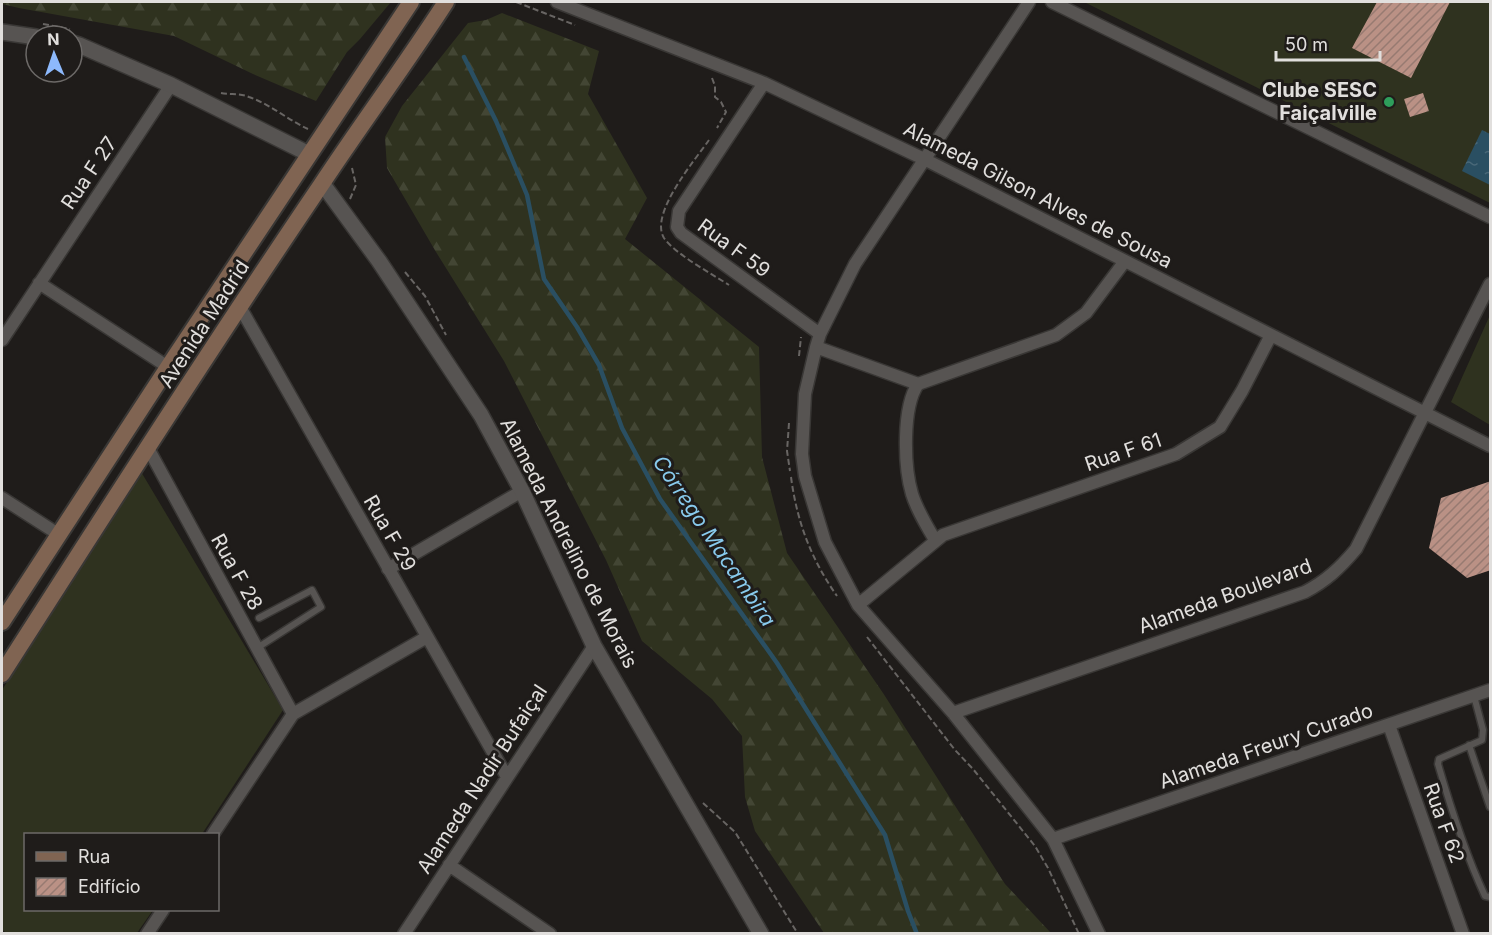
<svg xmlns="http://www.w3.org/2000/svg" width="1492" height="935" viewBox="0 0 1492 935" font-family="Inter,sans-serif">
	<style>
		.grass { fill: #2f321f }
		.forest { fill: url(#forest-firs) }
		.water { fill: url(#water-ripples) }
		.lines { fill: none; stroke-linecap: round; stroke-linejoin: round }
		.stream { stroke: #2a4f62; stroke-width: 4.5 }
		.building { fill: url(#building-hatch) }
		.service-casing { stroke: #393735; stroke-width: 9 }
		.minor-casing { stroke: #393735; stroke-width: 15 }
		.tertiary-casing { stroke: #393735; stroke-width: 18 }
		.secondary-casing { stroke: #393735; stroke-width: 20 }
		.path { stroke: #686563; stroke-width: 2; stroke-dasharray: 6 3; stroke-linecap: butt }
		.service { stroke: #575452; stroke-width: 6 }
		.minor { stroke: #575452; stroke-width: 12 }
		.tertiary { stroke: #575452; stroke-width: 15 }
		.secondary { stroke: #806452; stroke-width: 16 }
		.leisure-dot { fill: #2e9e5b; stroke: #1f1c1a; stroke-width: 2 }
		.labels { text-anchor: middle; stroke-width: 6; stroke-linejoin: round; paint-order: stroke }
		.poi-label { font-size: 20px; font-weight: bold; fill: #e1dfdd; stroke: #1f1c1a; text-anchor: end }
		.street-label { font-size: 20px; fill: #e1dfdd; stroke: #1f1c1a }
		.water-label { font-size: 21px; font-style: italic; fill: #88caed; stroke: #1f1c1a }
	</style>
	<defs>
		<pattern id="forest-firs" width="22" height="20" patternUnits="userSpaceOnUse" patternTransform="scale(1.5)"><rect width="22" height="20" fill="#2f321f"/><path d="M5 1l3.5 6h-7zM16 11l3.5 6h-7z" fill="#434634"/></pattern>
		<pattern id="water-ripples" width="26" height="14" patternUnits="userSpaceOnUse" patternTransform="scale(1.5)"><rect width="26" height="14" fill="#2a4f62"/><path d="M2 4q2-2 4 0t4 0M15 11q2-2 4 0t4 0" fill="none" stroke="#496878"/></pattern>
		<pattern id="building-hatch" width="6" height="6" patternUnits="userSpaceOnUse" patternTransform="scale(1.5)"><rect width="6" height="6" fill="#ba9185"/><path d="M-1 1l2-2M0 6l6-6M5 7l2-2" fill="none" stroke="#977a71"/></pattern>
	</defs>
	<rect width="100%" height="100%" fill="#1f1c1a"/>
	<!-- grass -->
	<path class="grass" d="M1084,2H1490V203Z
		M1490,315V425L1451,402Z
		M140,470L283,710L202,834H26V910H153L137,933H7L2,930V690Z"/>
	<!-- forest -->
	<path class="forest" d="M2,2H391L360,39L347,52L316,101L253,74L174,36L19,8L2,4Z
		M502,13L599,51L588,94L647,198L625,239L759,347L762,457L787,553L883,693L1005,884L1051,933H824L755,831L745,797L742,736L712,699L642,641L606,560L504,361L436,252L387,168L385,137L402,106L468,23L486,20Z"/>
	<!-- water -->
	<path class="water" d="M1482,130L1490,134V185L1462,171Z"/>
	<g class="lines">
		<!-- stream -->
		<path class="stream" d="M464,57L496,121L527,195L544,279L577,327L599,365L622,428L660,499L777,663L885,835L908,911L917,934"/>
	</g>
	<!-- building -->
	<path class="building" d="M1377,2H1450L1411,78L1352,48Z
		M1423,93L1429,111L1410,117L1404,99Z
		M1491,481V570L1467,578L1429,548L1441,498Z"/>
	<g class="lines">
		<!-- service casing -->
		<g class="service-casing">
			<path id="service" d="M257,648L321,607L312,590L259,618
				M1474,696L1483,730L1482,740L1439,759L1438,764C1451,809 1465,853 1485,896L1490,897
				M1469,745L1490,807"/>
		</g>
		<!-- minor casing -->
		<g class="minor-casing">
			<path id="minor" d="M557,2L764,83L924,159L1490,446
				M1029,2L855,264L820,334L816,347L805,394L802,454L805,476L825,542L858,605L953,713L1053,839L1099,934
				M1052,2L1490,217
				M764,83L679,211L677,227L681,233L820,334
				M39,283L168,367
				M240,307L507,777
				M2,340L171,85
				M816,347L918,384
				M148,448L293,714
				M2,498L58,534
				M935,540C926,525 917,510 912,494C904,467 902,407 918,384L1056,335L1086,313L1125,261
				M388,569L522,491
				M858,605L943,535L1176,454L1220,427L1242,391L1271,335
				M953,713L1305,592C1326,581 1340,568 1356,549L1490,284
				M1389,725L1463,934
				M213,834L293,714L427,637
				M1053,839L1490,690
				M449,865L550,934
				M147,934L163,910
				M404,934L594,646"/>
		</g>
		<!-- tertiary casing -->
		<g class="tertiary-casing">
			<path id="tertiary" d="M2,32L36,37
				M72,43L79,45L171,85L309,154
				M322,183L379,261L481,415L522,491L594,646L761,934"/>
		</g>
		<!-- secondary casing -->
		<g class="secondary-casing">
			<path id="secondary" d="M2,622L174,358L411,2
				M2,674C107,510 212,346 321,185C362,123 406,64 446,2"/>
		</g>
		<!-- path -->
		<path class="path" d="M462,2H476
			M516,2L575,25
			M43,24L70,29
			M712,78L715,86V97L721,102L726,112L717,128
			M221,93C230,95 240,93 249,97C270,104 288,120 308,129
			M709,140C695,160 649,214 664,238C675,254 712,274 729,285
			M350,199L356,185L352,168
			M405,272L425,296L446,335
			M799,356L801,337
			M789,423L787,451L790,471
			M791,477C797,522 811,559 837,596
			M867,637L955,750L973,769L1035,846L1048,868L1079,934
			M703,803L735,832L798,934"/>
		<!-- service -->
		<use href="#service" class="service"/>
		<!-- minor -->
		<use href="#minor" class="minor"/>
		<!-- tertiary -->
		<use href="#tertiary" class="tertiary"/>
		<!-- secondary -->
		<use href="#secondary" class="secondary"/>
	</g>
	<!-- markers -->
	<circle class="leisure-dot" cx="1389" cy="102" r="6"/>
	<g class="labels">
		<!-- poi labels -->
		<g class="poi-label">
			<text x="1377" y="97">Clube SESC<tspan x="1377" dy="23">Faiçalville</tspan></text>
		</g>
		<!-- street labels -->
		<g class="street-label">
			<text transform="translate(89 173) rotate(-56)" y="7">Rua F 27</text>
			<text transform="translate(1038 195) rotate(27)" y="7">Alameda Gilson Alves de Sousa</text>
			<text transform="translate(734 248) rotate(36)" y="7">Rua F 59</text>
			<text transform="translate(204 324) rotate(-57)" y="7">Avenida Madrid</text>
			<text transform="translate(1123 452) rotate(-19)" y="7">Rua F 61</text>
			<text transform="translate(390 533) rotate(60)" y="7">Rua F 29</text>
			<text transform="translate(569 543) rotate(63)" y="7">Alameda Andrelino de Morais</text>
			<text transform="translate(237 572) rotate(61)" y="7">Rua F 28</text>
			<text transform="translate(1225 596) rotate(-20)" y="7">Alameda Boulevard</text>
			<text transform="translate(1266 746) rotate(-19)" y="7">Alameda Freury Curado</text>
			<text transform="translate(482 779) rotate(-57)" y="7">Alameda Nadir Bufaiçal</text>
			<text transform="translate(1444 823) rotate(70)" y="7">Rua F 62</text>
		</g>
		<!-- water labels -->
		<g class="water-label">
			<text transform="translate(714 541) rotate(56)" y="7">Córrego Macambira</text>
		</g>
	</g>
	<!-- border -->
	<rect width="1492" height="935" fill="none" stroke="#e1dfdd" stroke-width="6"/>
	<!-- legend -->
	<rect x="24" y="833" width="195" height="78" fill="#1f1c1a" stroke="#6d6a68" stroke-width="1.5"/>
	<rect x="36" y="852" width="30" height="9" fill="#806452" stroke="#6d6a68" stroke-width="1.5"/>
	<text x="78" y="863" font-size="18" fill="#e1dfdd">Rua</text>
	<rect x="36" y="878" width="30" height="18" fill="url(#building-hatch)" stroke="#6d6a68" stroke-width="1.5"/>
	<text x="78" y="893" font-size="18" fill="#e1dfdd">Edifício</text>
	<!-- north arrow -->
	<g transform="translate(54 54) rotate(358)"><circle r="28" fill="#1f1c1a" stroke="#6d6a68" stroke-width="1.5"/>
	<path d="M0-4.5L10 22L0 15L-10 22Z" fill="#8db9fc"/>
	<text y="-9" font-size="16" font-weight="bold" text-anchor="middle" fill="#e1dfdd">N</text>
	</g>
	<!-- scale -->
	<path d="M1276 51v9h104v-9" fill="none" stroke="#e1dfdd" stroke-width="3"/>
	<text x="1285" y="51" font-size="18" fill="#e1dfdd" stroke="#1f1c1a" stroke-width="4.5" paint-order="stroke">50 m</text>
</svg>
